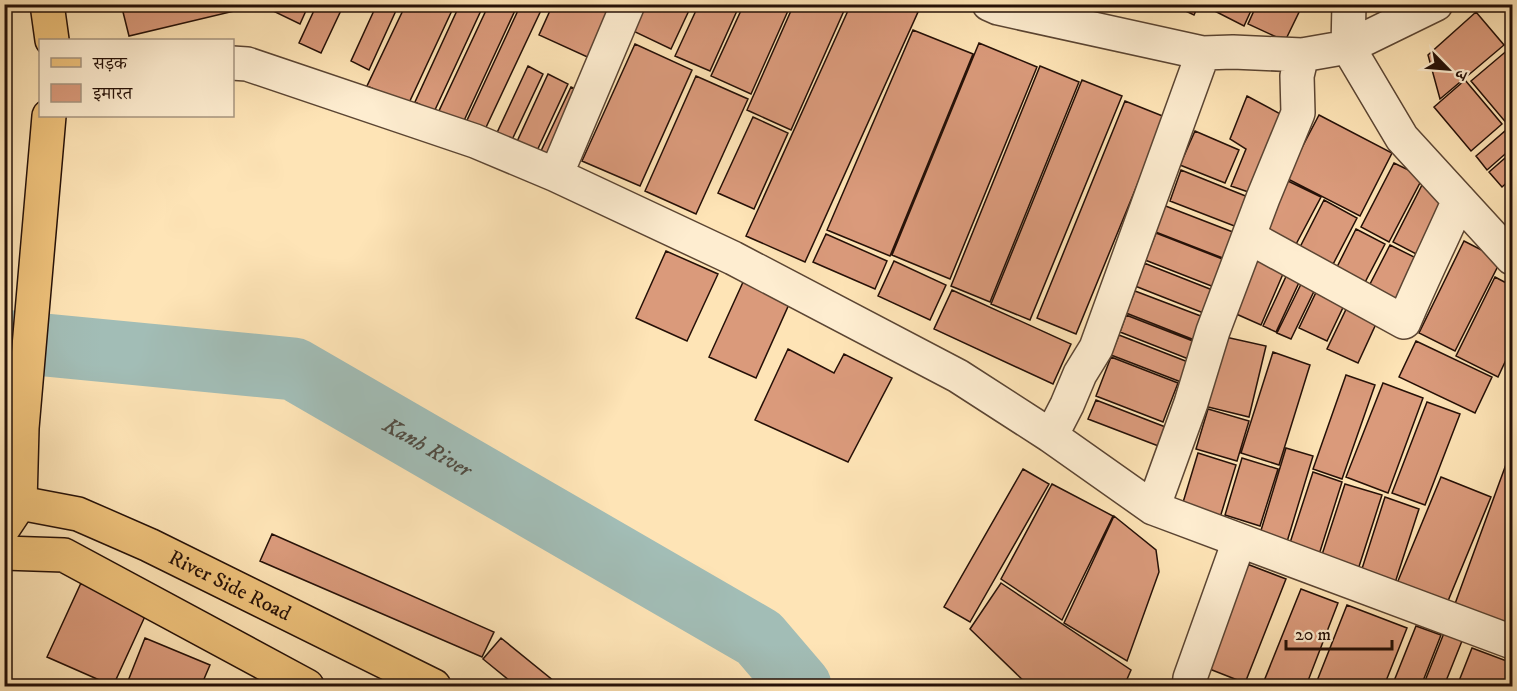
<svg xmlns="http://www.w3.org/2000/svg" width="1517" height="691" viewBox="0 0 1517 691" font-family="'IM FELL DW Pica','Noto Serif Devanagari',serif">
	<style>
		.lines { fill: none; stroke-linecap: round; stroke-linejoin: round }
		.river { stroke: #a2bdb6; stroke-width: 63 }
		.building { fill: #da9a7b; stroke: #251007; stroke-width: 1.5 }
		.minor-casing { stroke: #5b4533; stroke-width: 36 }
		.major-casing { stroke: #251007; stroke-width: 36 }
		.minor { stroke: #feedd0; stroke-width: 33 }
		.major { stroke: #efc27b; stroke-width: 33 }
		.labels { text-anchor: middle; stroke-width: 4.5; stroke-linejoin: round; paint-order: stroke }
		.street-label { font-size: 21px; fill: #251007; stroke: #feedd0 }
		.water-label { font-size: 22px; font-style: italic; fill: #514d44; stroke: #feedd0 }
	</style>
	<rect width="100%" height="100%" fill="#fee4b6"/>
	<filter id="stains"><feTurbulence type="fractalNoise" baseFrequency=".00333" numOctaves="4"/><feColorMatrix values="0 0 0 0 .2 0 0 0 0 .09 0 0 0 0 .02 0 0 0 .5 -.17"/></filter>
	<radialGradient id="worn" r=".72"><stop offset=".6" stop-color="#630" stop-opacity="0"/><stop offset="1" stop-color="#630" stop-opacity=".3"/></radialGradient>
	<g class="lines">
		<!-- river -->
		<path class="river" id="s1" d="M4,341L294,369L759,638L800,686"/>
	</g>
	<!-- building -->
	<path class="building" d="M121,4H246L247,8L129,36Z
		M276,4H309L300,24L273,11Z
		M317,4H344L321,53L299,43Z
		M377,4H399L369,70L351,61Z
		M406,4H455L408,105L367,86Z
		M460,4H484L434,112L415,102Z
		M489,4H518L462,125L438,113Z
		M521,4H544L481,138L463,129Z
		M553,4H619L594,60L539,35Z
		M643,4H692L671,49L631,30Z
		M699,4H740L710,71L675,56Z
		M744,4H791L751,94L711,76Z
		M794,4H847L791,130L747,110Z
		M851,4H902L918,12L805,262L746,236Z
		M1171,4H1199L1194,15Z
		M1201,4H1254L1244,26Z
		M1257,4H1303L1285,41L1248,24Z
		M1476,12L1504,45L1440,99L1428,55Z
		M913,30L973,54L890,256L827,230Z
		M979,43L1037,67L950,279L892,255Z
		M635,44L692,70L640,186L582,161Z
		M1510,48L1512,51V121L1508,125L1471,81Z
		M528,66L543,74L510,144L495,137Z
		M1040,66L1079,82L990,302L951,286Z
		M548,74L568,84L535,155L515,146Z
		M696,76L748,99L696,214L645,191Z
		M1082,80L1122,96L1030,320L991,304Z
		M1465,80L1502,124L1471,151L1434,107Z
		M571,87L588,95L558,159L541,151Z
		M1247,96L1286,117L1257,195L1231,186L1246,149L1230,139Z
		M1125,101L1165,117L1076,334L1037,318Z
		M1319,115L1392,153L1360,216L1286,178Z
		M753,117L788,133L754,209L718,193Z
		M1512,125V148L1487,170L1476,156Z
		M1195,131L1239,150L1225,183L1180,165Z
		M1512,152V178L1502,187L1489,172Z
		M1394,163L1423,177L1389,242L1361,227Z
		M1181,170L1248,197L1237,227L1170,201Z
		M1288,181L1321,197L1294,248L1262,232Z
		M1423,183L1455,199L1424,258L1393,242Z
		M1324,200L1357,218L1329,272L1296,255Z
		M1163,205L1238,234L1228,260L1153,231Z
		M1356,229L1385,244L1361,290L1333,275Z
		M1156,233L1225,260L1214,287L1145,260Z
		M826,234L887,261L875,289L813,262Z
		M1464,241L1501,260L1455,351L1419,333Z
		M1390,245L1420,260L1397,306L1368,288Z
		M666,251L718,274L687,341L636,318Z
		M1259,255L1286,267L1261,325L1234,313Z
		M894,261L946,285L930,320L878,296Z
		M1144,263L1215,291L1206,314L1135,286Z
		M1289,270L1302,276L1276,332L1263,326Z
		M1305,276L1318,283L1291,339L1277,333Z
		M1495,277L1512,286V347L1498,377L1456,356Z
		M744,280L790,302L756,378L709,357Z
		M1320,284L1348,297L1327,341L1299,328Z
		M952,290L1071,344L1053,384L934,329Z
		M1135,291L1206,318L1197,341L1126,313Z
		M1351,299L1381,313L1358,363L1327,349Z
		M1126,315L1198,343L1191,360L1120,332Z
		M1119,335L1188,362L1181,382L1111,355Z
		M1221,336L1266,346L1249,417L1204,406Z
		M1416,341L1492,377L1475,413L1399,377Z
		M788,349L834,373L844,354L892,378L848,462L755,420Z
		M1273,352L1310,365L1279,465L1241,453Z
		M1111,357L1178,383L1163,422L1096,396Z
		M1346,375L1375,385L1342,479L1313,469Z
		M1383,383L1423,398L1388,493L1346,477Z
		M1096,400L1168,428L1161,447L1088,419Z
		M1427,402L1460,414L1425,505L1392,493Z
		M1208,409L1249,421L1237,461L1196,449Z
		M1286,448L1313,456L1286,545L1259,537Z
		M1512,448V635L1452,612Z
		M1198,453L1236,465L1219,521L1181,509Z
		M1242,458L1278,469L1260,526L1225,515Z
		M1023,469L1049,484L970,622L944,607Z
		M1313,472L1342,482L1317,561L1287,552Z
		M1441,477L1491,497L1443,613L1393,593Z
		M1052,484L1113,516L1062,620L1001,579Z
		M1345,484L1382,495L1355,579L1318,567Z
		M1385,497L1419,509L1393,589L1359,578Z
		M1114,516L1156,550L1159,572L1127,661L1064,623Z
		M272,534L494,632L482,657L260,561Z
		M1247,564L1286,579L1245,683L1207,668Z
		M81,583L147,612L113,686L47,657Z
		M1001,583L1131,670L1124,686H1029L970,629Z
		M1301,589L1338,603L1306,686H1262Z
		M1347,605L1407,628L1384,686H1315Z
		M1416,626L1441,635L1421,686H1392Z
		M1444,633L1462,641L1444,686H1423Z
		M145,638L210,665L201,686H126Z
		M501,638L560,686H516L483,659Z
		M1472,648L1512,663V686H1457Z"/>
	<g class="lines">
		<!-- minor casing -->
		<g class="minor-casing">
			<path id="minor" d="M989,4L998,8L1203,53L1233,52L1302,55L1348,47L1436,4
				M1349,4L1348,47L1402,138L1512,258
				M232,63L247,64L475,141L556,175L733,258L958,376L1051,436L1153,508L1512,642
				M556,175L628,4
				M1249,237L1404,322C1421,281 1441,241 1459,200
				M1051,436L1067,405L1080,374L1096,348L1203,53
				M1153,508L1191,403L1213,331L1263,198L1298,113L1297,76L1302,55
				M1189,686L1190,678L1239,541"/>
		</g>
		<!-- major casing -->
		<g class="major-casing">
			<g id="major">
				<path d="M47,4L52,40"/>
				<path id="s2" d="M4,502L20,503L78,514L149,545L434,686"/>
				<path d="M4,527L20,503L22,428L49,116"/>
				<path d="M4,553L64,555L307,686"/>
			</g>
		</g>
		<!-- minor -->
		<use href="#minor" class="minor"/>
		<!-- major -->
		<use href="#major" class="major"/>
	</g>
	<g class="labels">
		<!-- street labels -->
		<g class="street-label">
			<text dy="7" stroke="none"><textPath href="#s2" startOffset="243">River Side Road</textPath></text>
		</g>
		<!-- water labels -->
		<g class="water-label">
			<text dy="8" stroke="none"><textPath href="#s1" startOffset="446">Kanh River</textPath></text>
		</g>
	</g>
	<!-- margin -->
	<rect width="1517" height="691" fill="none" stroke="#fee4b6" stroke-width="24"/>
	<rect x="6" y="6" width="1505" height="679" fill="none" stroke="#251007" stroke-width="3"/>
	<rect x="12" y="12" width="1493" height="667" fill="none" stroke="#251007" stroke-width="1.5"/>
	<!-- legend -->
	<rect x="39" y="39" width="195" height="78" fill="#feedd0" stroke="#a79580" stroke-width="1.5"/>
	<rect x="51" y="58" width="30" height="9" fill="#efc27b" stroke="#a79580" stroke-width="1.5"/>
	<text x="93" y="69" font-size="18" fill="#251007">सड़क</text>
	<rect x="51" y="84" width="30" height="18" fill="#da9a7b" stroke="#a79580" stroke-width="1.5"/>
	<text x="93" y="99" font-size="18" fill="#251007">इमारत</text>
	<!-- north arrow -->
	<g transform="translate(1448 69) rotate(115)" stroke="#feedd0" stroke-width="4.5" paint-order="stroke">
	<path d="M0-4.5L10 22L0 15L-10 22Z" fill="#251007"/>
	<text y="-9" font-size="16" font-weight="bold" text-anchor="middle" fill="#251007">उ</text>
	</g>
	<!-- scale -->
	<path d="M1286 640v9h106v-9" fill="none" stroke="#251007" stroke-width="3"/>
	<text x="1295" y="640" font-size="18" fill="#251007" stroke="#feedd0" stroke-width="4.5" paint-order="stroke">20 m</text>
	<rect width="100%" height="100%" filter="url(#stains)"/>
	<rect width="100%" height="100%" fill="url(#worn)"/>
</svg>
